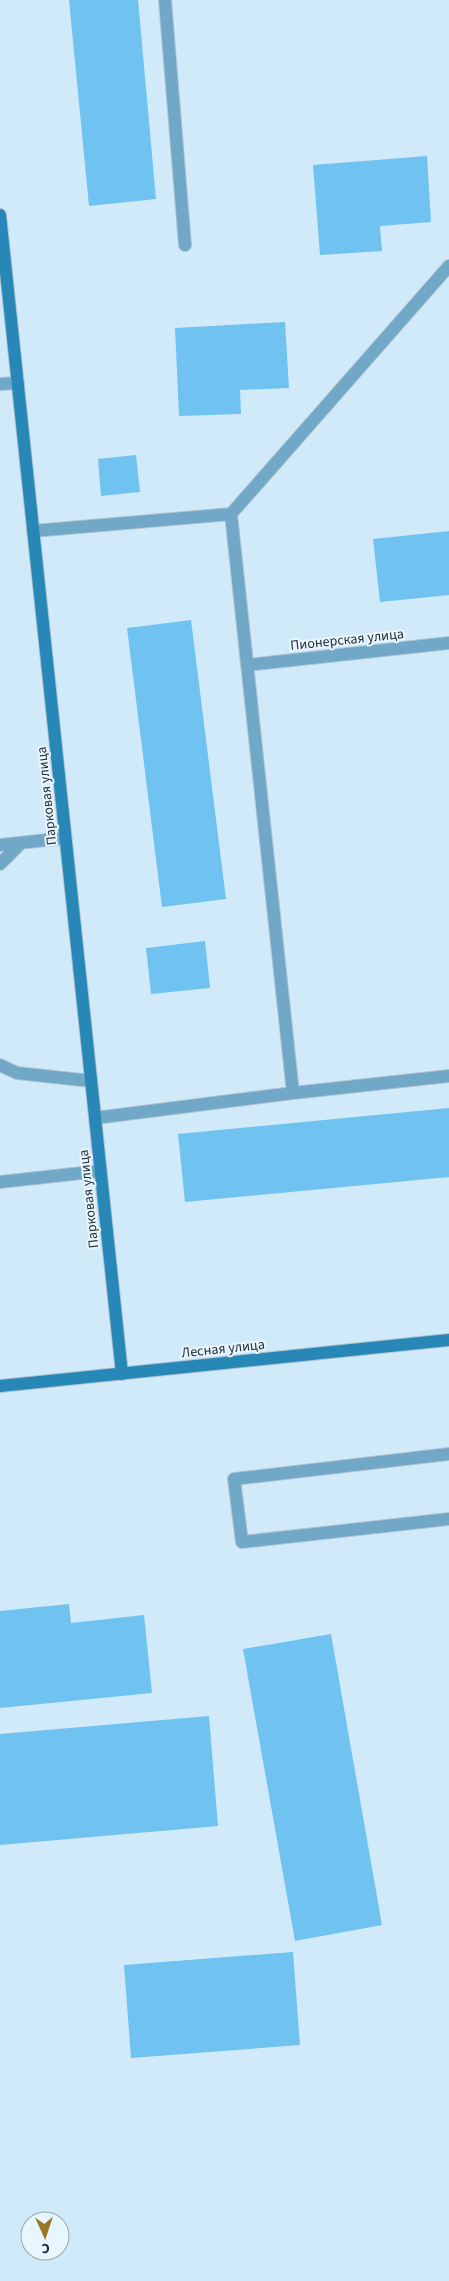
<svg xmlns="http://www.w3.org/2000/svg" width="449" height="2281" viewBox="0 0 449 2281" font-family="'Source Sans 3',sans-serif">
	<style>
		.building { fill: #70c2f0 }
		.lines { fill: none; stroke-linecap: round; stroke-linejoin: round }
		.lane-casing { stroke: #afc4d2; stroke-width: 14 }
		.street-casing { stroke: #afc4d2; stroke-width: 14 }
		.secondary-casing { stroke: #afc4d2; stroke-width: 14 }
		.lane { stroke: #71a7c7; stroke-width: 12 }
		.street { stroke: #71a7c7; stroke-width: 12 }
		.secondary { stroke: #2787b6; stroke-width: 12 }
		.labels { text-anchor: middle; stroke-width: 4; stroke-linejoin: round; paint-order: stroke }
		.street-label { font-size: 14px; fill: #252e34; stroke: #e7f6ff }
	</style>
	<rect width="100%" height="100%" fill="#d1eaf9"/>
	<!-- building -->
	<path class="building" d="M69,0H138L156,199L89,206Z
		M427,156L431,222L380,226L382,251L320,255L313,165Z
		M285,322L289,388L240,390L241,414L179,416L175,328Z
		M136,455L140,492L101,496L98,459Z
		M449,531V595L380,602L373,539Z
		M191,620L226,899L162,907L127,628Z
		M205,941L210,988L151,994L146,948Z
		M449,1108V1177L185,1202L178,1134Z
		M69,1604L71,1623L144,1615L152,1693L0,1708V1611Z
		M331,1634L382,1925L295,1941L243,1649Z
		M209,1716L218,1826L0,1845V1734Z
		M293,1952L300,2045L131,2058L124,1965Z"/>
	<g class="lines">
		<!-- lane casing -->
		<g class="lane-casing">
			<path id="lane" d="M165,0L185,245
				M0,384L18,383
				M231,514L449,266
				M33,531L231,514L293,1093L95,1118
				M0,845L65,838
				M0,864L21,843
				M0,1065L17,1073L91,1081
				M293,1093L449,1076
				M449,1454L234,1479L242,1542L449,1519"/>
		</g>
		<!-- street casing -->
		<g class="street-casing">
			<path id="street" d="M247,665L449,643
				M0,1182L100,1171"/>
		</g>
		<!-- secondary casing -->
		<g class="secondary-casing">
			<path id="secondary" d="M0,215L122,1374
				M0,1386L449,1340"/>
		</g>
		<!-- lane -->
		<use href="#lane" class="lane"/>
		<!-- street -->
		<use href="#street" class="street"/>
		<!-- secondary -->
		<use href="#secondary" class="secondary"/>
	</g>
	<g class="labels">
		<!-- street labels -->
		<g class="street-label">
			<text transform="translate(347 639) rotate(-6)" y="5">Пионерская улица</text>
			<text transform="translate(46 796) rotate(-96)" y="5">Парковая улица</text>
			<text transform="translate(88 1199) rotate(-96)" y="5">Парковая улица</text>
			<text transform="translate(223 1348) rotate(-6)" y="5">Лесная улица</text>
		</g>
	</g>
	<!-- north arrow -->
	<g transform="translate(45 2236) rotate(177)"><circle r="24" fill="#e7f6ff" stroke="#99a6ae"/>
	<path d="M0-4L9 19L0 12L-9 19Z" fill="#9a7621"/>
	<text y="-8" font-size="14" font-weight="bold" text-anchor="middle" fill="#252e34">С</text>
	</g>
</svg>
